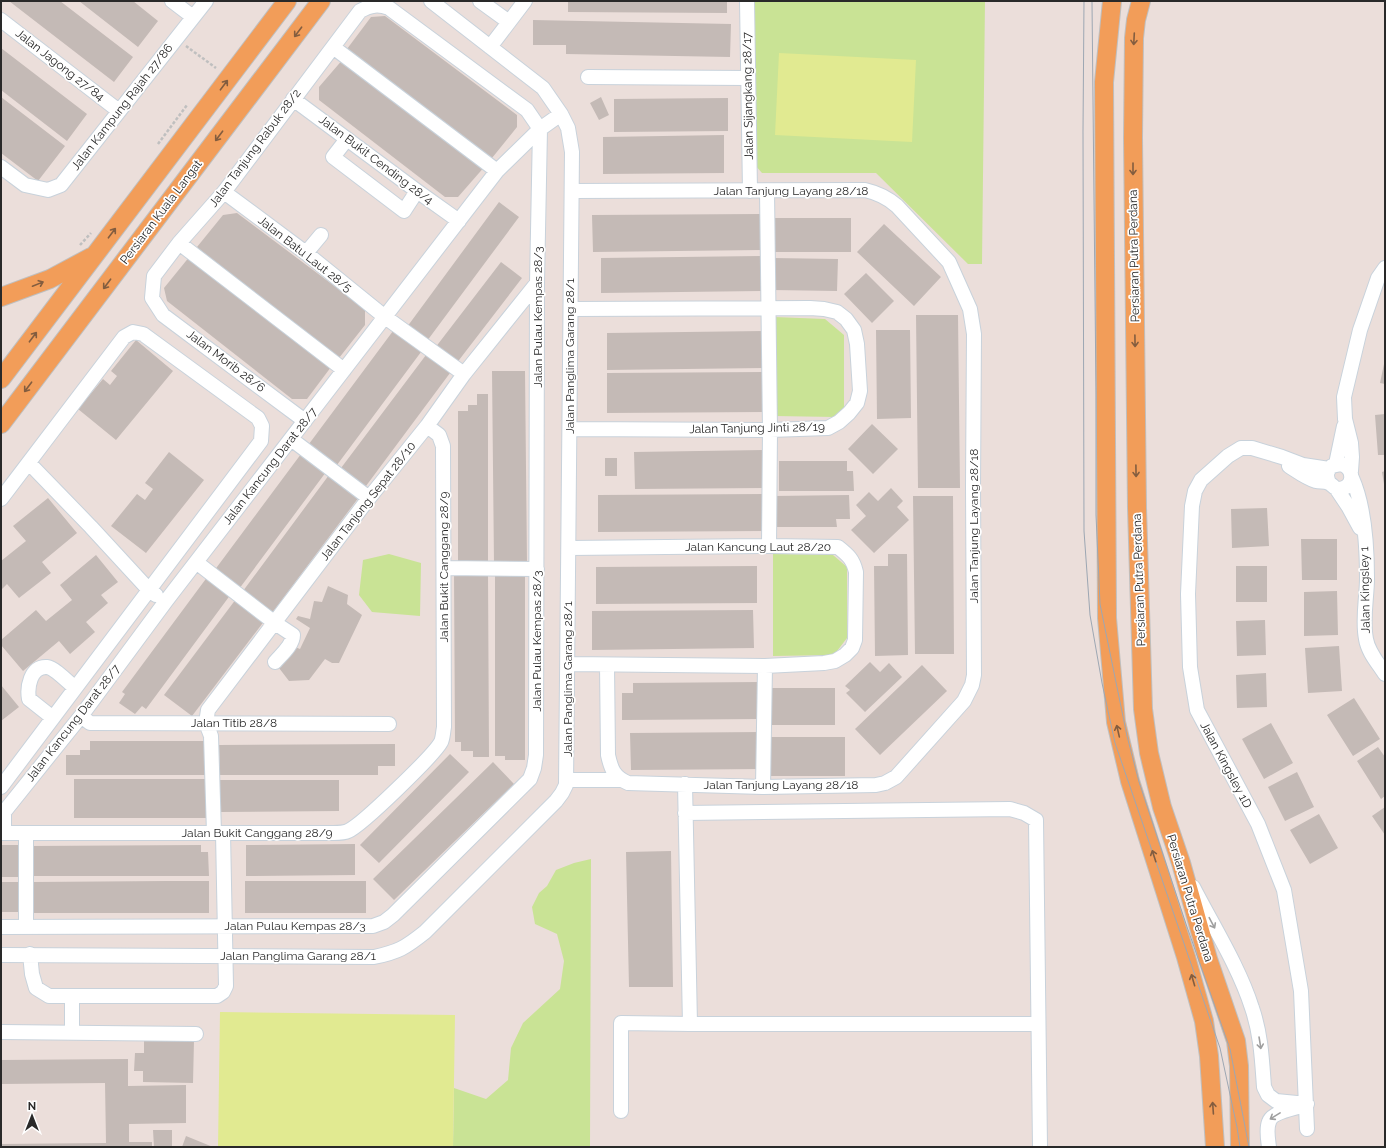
<svg xmlns="http://www.w3.org/2000/svg" width="1386" height="1148" viewBox="0 0 1386 1148" font-family="Raleway,sans-serif">
	<style>
		.green { fill: #c9e395 }
		.pitch { fill: #e1ea91 }
		.building { fill: #c4bab6 }
		.lines { fill: none; stroke-linecap: round; stroke-linejoin: round }
		.minor-casing { stroke: #c8d2db; stroke-width: 16 }
		.major-casing { stroke: #bfbfbf; stroke-width: 20 }
		.path { stroke: #bfbfbf; stroke-width: 2.5; stroke-dasharray: 3 2; stroke-linecap: butt }
		.minor { stroke: #fff; stroke-width: 14 }
		.major { stroke: #f29d59; stroke-width: 18 }
		.tram { stroke: #9da7b3; stroke-width: 1 }
		.oneway { stroke: #835d3f }
		.oneway2 { stroke: #9f9f9f }
		.labels { text-anchor: middle; stroke-width: 3.5; stroke-linejoin: round; paint-order: stroke }
		.street-label { font-size: 12px; fill: #292929; stroke: #fff }
	</style>
	<rect width="100%" height="100%" fill="#ebdeda"/>
	<!-- green -->
	<path class="green" d="M753,1H985L982,264H968L876,173H762L755,165Z
		M774,317L825,319L844,335V408L836,417L774,416Z
		M389,554L421,563L420,616L372,612L359,595L363,560Z
		M773,554L833,555L847,567V638L834,655L773,656Z
		M591,859L590,1147H453L454,1088L486,1099L508,1080L511,1048L523,1023L560,989L564,961L557,934L535,924L532,907L539,893L547,886L556,870L574,863Z"/>
	<!-- pitch -->
	<path class="pitch" d="M779,53L916,60L912,142L775,135Z
		M220,1012L455,1015L453,1147H218Z"/>
	<!-- building -->
	<path class="building" d="M9,1H60L133,57L114,82Z
		M79,1H133L158,21L138,47Z
		M568,1H727V13L568,12Z
		M385,16L517,115V127L492,158L347,49L371,17Z
		M533,20L731,24L730,57L566,54V45H533Z
		M1,48L87,114L67,141L1,90Z
		M344,58L486,165L458,197H445L319,100V87Z
		M1,97L65,146L38,181L1,153Z
		M601,97L609,115L599,120L590,103Z
		M728,98V131L614,132V99Z
		M724,135V173L603,174V137Z
		M499,202L519,217L427,341L407,327Z
		M237,213L365,309V325L339,358L214,262L197,247L223,215Z
		M760,214L761,250L593,252L592,215Z
		M773,218H851V252H773Z
		M884,224L941,277L914,306L857,252Z
		M190,256L331,367L307,399H292L167,301L164,288Z
		M760,256L761,291L601,293V258Z
		M772,258L838,259L837,291L772,290Z
		M501,262L522,278L456,364L435,348Z
		M866,273L894,301L872,323L844,294Z
		M916,315H958L960,488H918Z
		M876,330H910L911,418L877,419Z
		M393,331L421,352L334,469L306,448Z
		M767,331L768,368L607,370V333Z
		M136,340L173,371L116,440L78,409L103,379L110,385L117,376L111,371Z
		M426,355L450,373L363,490L338,472Z
		M1384,364H1385V384L1380,383Z
		M492,371H525L527,563L494,564Z
		M766,372V412L607,413V373Z
		M477,394H488V564H458V411H468V405H477Z
		M1385,414V455H1378L1375,415Z
		M872,424L898,449L873,474L848,449Z
		M769,450V488L635,489L634,452Z
		M169,452L204,480L146,553L111,526L137,494L145,500L153,489L145,483Z
		M301,454L326,472L239,589L214,571Z
		M605,458H617V476H605Z
		M779,461H847V471H853L854,491H779Z
		M1385,471V483L1384,484L1382,472Z
		M329,475L359,497L272,613L243,591Z
		M891,488L903,501L897,507L909,520L874,553L851,530L866,516L856,505L869,492L878,501Z
		M768,494V531L598,532V495Z
		M849,495L850,519H836L837,527H774V496Z
		M913,496H953L954,654H915Z
		M48,498L77,533L42,562L51,573L19,598L7,584L1,590V561L26,541L13,526Z
		M1267,508L1269,546L1232,548L1231,509Z
		M1301,539H1337V580H1302Z
		M888,554H907L908,655L875,656L874,566H888Z
		M96,555L118,582L101,595L108,603L86,622L95,632L70,654L59,641L23,671L1,645V640L36,610L46,621L72,600L60,585Z
		M757,566V603L596,604V567Z
		M1236,566H1267V602H1236Z
		M454,574H488L489,757H473V751H461V742H455Z
		M495,574H525V760H505V756H495Z
		M208,576L231,594L146,709L142,706L135,714L119,703L125,694L122,692Z
		M328,586L348,595L347,604L362,615L339,663H332L325,659L309,680L289,681L279,668L295,647L300,649L310,628L296,619L298,616L310,619L314,601L322,602Z
		M1337,591L1338,635L1304,636V592Z
		M236,599L265,620L192,716L164,695Z
		M753,610L754,648L592,650V611Z
		M1265,620L1266,655L1237,656L1236,621Z
		M1339,646L1342,691L1308,693L1305,648Z
		M870,662L880,672L889,663L902,677L865,712L846,693L850,690L845,686Z
		M922,665L947,691L880,755L855,729Z
		M1266,673L1267,707L1237,708L1236,675Z
		M760,682V719L622,720V693H633V683Z
		M1,685L19,707L1,721Z
		M771,688H835V725H767V702H771Z
		M1354,698L1380,739L1353,756L1327,715Z
		M1271,723L1293,763L1264,779L1242,739Z
		M762,732V769L631,770L630,733Z
		M768,737H845V776H769Z
		M90,741H207V775H66V755H80V750H90Z
		M395,744V766H378V775H220L219,745Z
		M1378,747L1385,757V796L1381,799L1357,761Z
		M450,754L469,772L379,863L360,845Z
		M493,762L514,784L394,900L373,879Z
		M1297,772L1314,807L1285,821L1268,787Z
		M74,779H208V818H74Z
		M219,780H339V811L219,812Z
		M1385,807V835L1372,816Z
		M1319,814L1338,848L1310,864L1290,830Z
		M355,844V875L246,876V845Z
		M1,845H22V877H1Z
		M201,845V852H208L209,876H32L31,846Z
		M671,851L673,987H629L626,852Z
		M166,881H209V913H34V882Z
		M245,881H366V913H245Z
		M1,882H23V912H1Z
		M144,1039L194,1040L193,1083L143,1082V1071H134L135,1053H144Z
		M128,1059V1086L186,1085V1123L129,1124V1142H152V1147H1V1144L106,1143L105,1083L1,1084V1060Z
		M153,1130H172V1147H154Z
		M186,1136L213,1147H182Z"/>
	<g class="lines">
		<!-- minor casing -->
		<g class="minor-casing">
			<path id="minor" d="M172,1L193,17
				M480,1L509,22
				M747,1L750,191
				M1,20L119,111
				M333,47L497,171
				M490,47L525,1
				M588,77L748,78
				M293,99L417,191L459,221
				M347,139L333,157L404,211L417,191
				M1,167L25,185L48,190L61,185L206,1
				M572,191L865,190C878,193 887,197 897,206L949,262L970,309L974,334L973,486L974,675L972,685L964,701L896,777L885,783L876,785L763,787L628,783C614,777 611,769 608,755L607,665
				M767,191L770,430L769,546
				M224,192L306,253L385,317L464,374
				M179,243L344,370
				M306,253L321,235
				M570,429L770,430L828,428L839,422L849,413L857,403L860,391L857,344L854,330L846,319L837,312L824,309L810,308L571,309
				M291,439L369,498
				M29,463L91,527L149,590L156,595
				M1336,464L1344,426
				M1289,466C1297,471 1306,478 1316,481C1320,482 1325,481 1329,483C1333,485 1334,489 1339,489C1355,488 1355,468 1341,464L1332,466C1326,471 1326,476 1329,483
				M1351,471L1352,457L1351,443L1345,419L1344,397L1360,330L1378,278L1385,268
				M1352,478C1364,505 1367,548 1367,578C1367,598 1362,619 1366,639C1368,652 1378,663 1385,674
				M1336,488L1348,506L1360,528
				M1,499L124,337L133,332L143,334L258,418L262,426L261,441L1,787
				M196,562L275,623L293,635C293,645 281,655 275,662
				M444,568L537,569
				M568,664L765,666L824,663L835,661L845,655L852,648L855,640L856,572C853,559 848,555 838,547L769,546L569,548
				M81,716L90,723L389,724
				M53,718L29,699C27,688 30,666 47,667C55,668 69,683 75,688
				M567,780H621
				M685,784L690,1024
				M763,787L765,666
				M685,813L1010,809L1024,813L1036,820L1040,1147
				M1,833H333C338,833 344,833 348,831C362,825 434,755 441,742C443,738 443,732 444,727L443,446L439,435L427,426
				M4,833V812L81,716L166,601L497,171L540,129L561,114
				M26,833V927
				M214,833L211,736L206,723L208,710L369,498L427,426L464,374L537,283
				M1193,887C1213,926 1239,967 1252,1008C1261,1034 1262,1060 1264,1087L1268,1095L1276,1101L1307,1104
				M1,927L373,926L384,922L393,915L530,779L534,768L536,755L537,283L540,129L527,110L389,8C378,4 371,5 360,11L224,192L179,243L154,276L152,298L163,315L305,421
				M30,954L32,974L36,988L49,996H217L223,992L226,986L223,833
				M1,955L374,957C398,952 405,948 425,932L556,801L562,793L566,785L572,152L568,128L561,114L543,88L431,1
				M1,1032L196,1034
				M72,1032V996
				M621,1111V1023L690,1024H1038
				M1307,1129L1301,991L1284,890L1258,824L1197,710L1190,667L1188,594L1192,506L1195,491L1201,480L1228,456L1241,448H1252L1282,457L1303,465L1329,469
				M1269,1147C1268,1139 1266,1129 1269,1122C1271,1113 1294,1108 1302,1106"/>
		</g>
		<!-- major casing -->
		<g class="major-casing">
			<path id="major" d="M1112,1L1104,82L1107,618L1116,722L1130,781L1186,957L1204,1021L1209,1056L1215,1147
				M1141,1L1136,20L1134,38L1133,138L1137,508L1143,709L1149,753L1162,807L1181,863L1208,959L1236,1041L1239,1066L1240,1147
				M1,297L50,279L91,257
				M1,379L287,1
				M1,424L321,1"/>
		</g>
		<!-- path -->
		<path class="path" d="M186,46L216,68
			M158,144L187,105
			M80,245L91,233"/>
		<!-- minor -->
		<use href="#minor" class="minor"/>
		<!-- major -->
		<use href="#major" class="major"/>
		<!-- tram -->
		<path class="tram" d="M1084,1L1083,131L1084,531L1090,615L1102,683L1115,743L1220,1048L1237,1127L1240,1147
			M1092,1L1096,394V515L1100,604L1127,736L1139,782L1186,924L1230,1049L1249,1147"/>
	</g>
	<!-- one-way arrows -->
	<defs><path id="oneway-shaft" d="M-6 0H5M1.5-3L5.5 0L1.5 3" fill="none" stroke-width="1.6" stroke-linecap="round" stroke-linejoin="round"/></defs>
	<g class="oneway">
		<use href="#oneway-shaft" transform="translate(298 32) rotate(127)"/>
		<use href="#oneway-shaft" transform="translate(1134 39) rotate(93)"/>
		<use href="#oneway-shaft" transform="translate(224 85) rotate(-53)"/>
		<use href="#oneway-shaft" transform="translate(219 136) rotate(127)"/>
		<use href="#oneway-shaft" transform="translate(1133 169) rotate(90)"/>
		<use href="#oneway-shaft" transform="translate(112 233) rotate(-53)"/>
		<use href="#oneway-shaft" transform="translate(38 284) rotate(-22)"/>
		<use href="#oneway-shaft" transform="translate(107 284) rotate(127)"/>
		<use href="#oneway-shaft" transform="translate(33 337) rotate(-53)"/>
		<use href="#oneway-shaft" transform="translate(1135 341) rotate(89)"/>
		<use href="#oneway-shaft" transform="translate(28 387) rotate(127)"/>
		<use href="#oneway-shaft" transform="translate(1136 471) rotate(89)"/>
		<use href="#oneway-shaft" transform="translate(1118 731) rotate(-103)"/>
		<use href="#oneway-shaft" transform="translate(1154 856) rotate(-108)"/>
		<use href="#oneway-shaft" transform="translate(1193 980) rotate(-106)"/>
		<use href="#oneway-shaft" transform="translate(1213 1108) rotate(-94)"/>
	</g>
	<g class="oneway2">
		<use href="#oneway-shaft" transform="translate(1212 923) rotate(62)"/>
		<use href="#oneway-shaft" transform="translate(1260 1043) rotate(81)"/>
		<use href="#oneway-shaft" transform="translate(1275 1116) rotate(148)"/>
	</g>
	<g class="labels">
		<!-- street labels -->
		<g class="street-label">
			<text transform="translate(60 65) rotate(38)" y="4">Jalan Jagong 27/84</text>
			<text transform="translate(748 96) rotate(-91)" y="4">Jalan Sijangkang 28/17</text>
			<text transform="translate(122 107) rotate(-52)" y="4">Jalan Kampung Rajah 27/86</text>
			<text transform="translate(255 148) rotate(-53)" y="4">Jalan Tanjung Rabuk 28/2</text>
			<text transform="translate(376 160) rotate(37)" y="4">Jalan Bukit Cending 28/4</text>
			<text x="791" y="195">Jalan Tanjung Layang 28/18</text>
			<text transform="translate(161 212) rotate(-53)" y="4">Persiaran Kuala Langat</text>
			<text transform="translate(305 254) rotate(38)" y="4">Jalan Batu Laut 28/5</text>
			<text transform="translate(1134 256) rotate(-91)" y="4">Persiaran Putra Perdana</text>
			<text transform="translate(538 317) rotate(-90)" y="4">Jalan Pulau Kempas 28/3</text>
			<text transform="translate(570 356) rotate(-90)" y="4">Jalan Panglima Garang 28/1</text>
			<text transform="translate(226 361) rotate(37)" y="4">Jalan Morib 28/6</text>
			<text transform="translate(757 428) rotate(-1)" y="4">Jalan Tanjung Jinti 28/19</text>
			<text transform="translate(270 466) rotate(-52)" y="4">Jalan Kancung Darat 28/7</text>
			<text transform="translate(368 501) rotate(-52)" y="4">Jalan Tanjong Sepat 28/10</text>
			<text transform="translate(974 526) rotate(-90)" y="4">Jalan Tanjung Layang 28/18</text>
			<text x="758" y="551">Jalan Kancung Laut 28/20</text>
			<text transform="translate(444 567) rotate(-90)" y="4">Jalan Bukit Canggang 28/9</text>
			<text transform="translate(1139 580) rotate(-92)" y="4">Persiaran Putra Perdana</text>
			<text transform="translate(1365 590) rotate(-91)" y="4">Jalan Kingsley 1</text>
			<text transform="translate(537 641) rotate(-90)" y="4">Jalan Pulau Kempas 28/3</text>
			<text transform="translate(568 679) rotate(-90)" y="4">Jalan Panglima Garang 28/1</text>
			<text transform="translate(73 723) rotate(-52)" y="4">Jalan Kancung Darat 28/7</text>
			<text x="234" y="727">Jalan Titib 28/8</text>
			<text transform="translate(1226 765) rotate(62)" y="4">Jalan Kingsley 1D</text>
			<text x="781" y="789">Jalan Tanjung Layang 28/18</text>
			<text x="257" y="837">Jalan Bukit Canggang 28/9</text>
			<text transform="translate(1190 898) rotate(73)" y="4">Persiaran Putra Perdana</text>
			<text x="295" y="930">Jalan Pulau Kempas 28/3</text>
			<text x="298" y="960">Jalan Panglima Garang 28/1</text>
		</g>
	</g>
	<!-- border -->
	<rect width="1386" height="1148" fill="none" stroke="#292929" stroke-width="4"/>
	<!-- north arrow -->
	<g transform="translate(32 1116)" stroke="#ffffff" stroke-width="3" paint-order="stroke">
	<path d="M0-3L7 15L0 10L-7 15Z" fill="#292929"/>
	<text y="-6" font-size="11" font-weight="bold" text-anchor="middle" fill="#292929">N</text>
	</g>
</svg>
